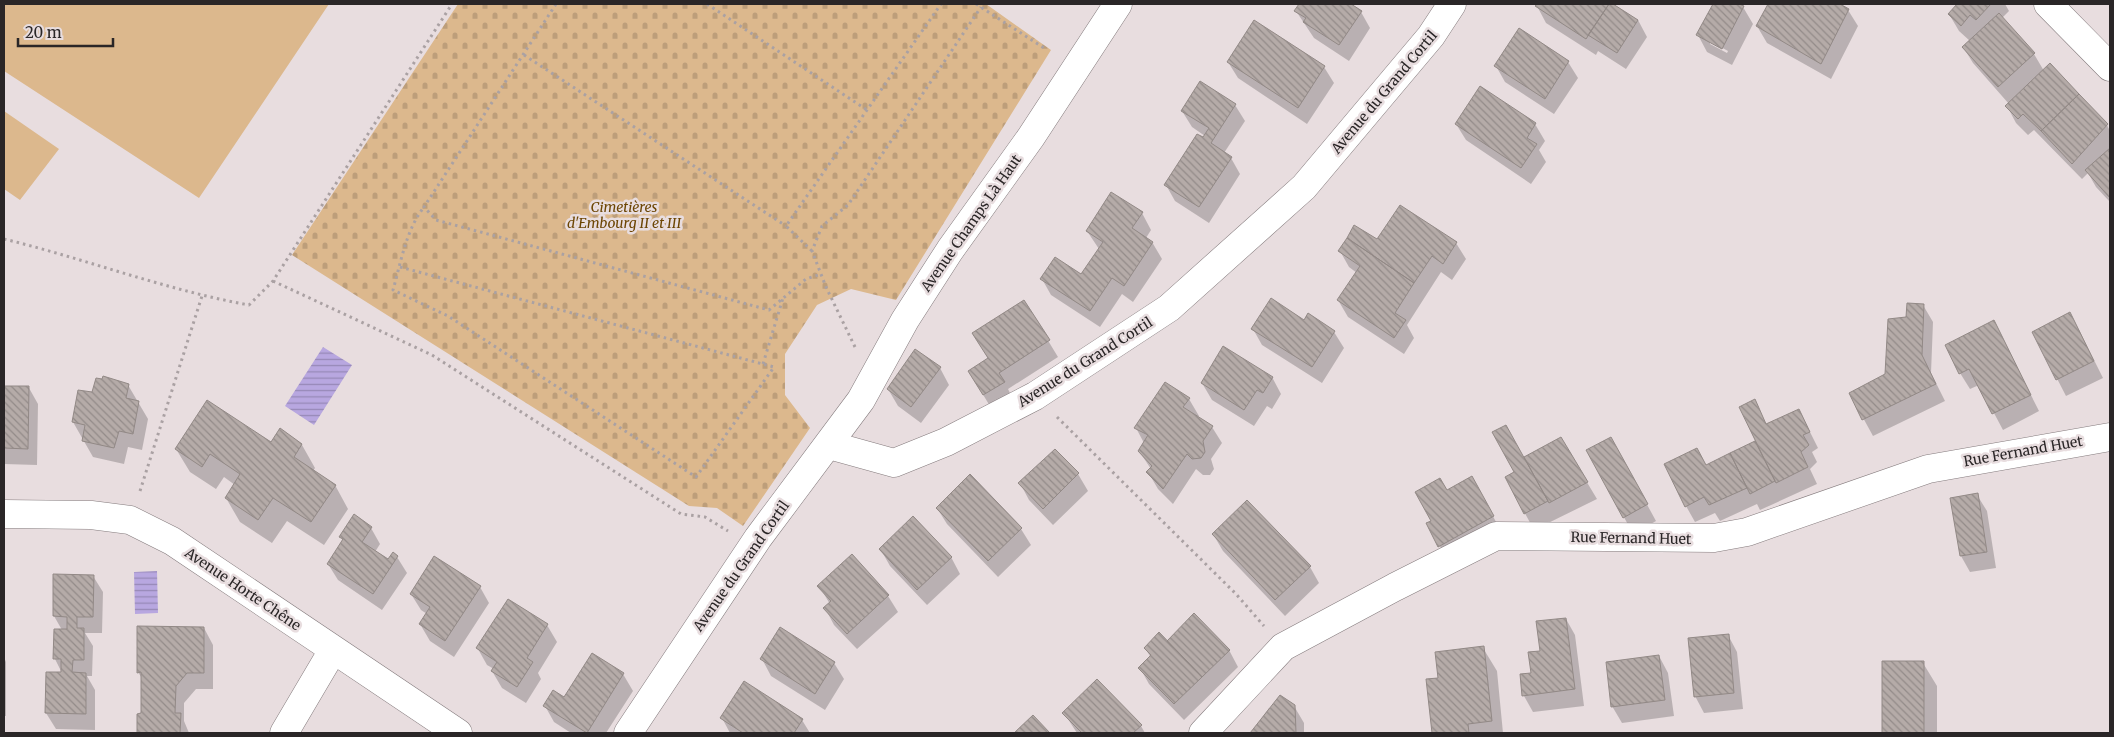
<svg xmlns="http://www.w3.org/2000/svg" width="2114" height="737" viewBox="0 0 2114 737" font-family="Merriweather,serif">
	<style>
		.cemetery { fill: url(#cemetery-stones) }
		.garden { fill: #dcb88d }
		.water { fill: url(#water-rules) }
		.shadow { fill: #0003; fill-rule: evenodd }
		.building { fill: url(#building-back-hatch); stroke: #928986 }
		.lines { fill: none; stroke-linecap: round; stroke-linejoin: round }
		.minor-casing { stroke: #847b7d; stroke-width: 29 }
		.path { stroke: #aaa1a3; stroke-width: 3; stroke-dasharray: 2.5 4; stroke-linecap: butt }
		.minor { stroke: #fff; stroke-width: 28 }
		.labels { text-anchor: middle; stroke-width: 5; stroke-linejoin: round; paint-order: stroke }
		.street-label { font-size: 14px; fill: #2a2627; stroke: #e8dddf }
		.park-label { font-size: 14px; font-style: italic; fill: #6c4503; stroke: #e8dddf }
	</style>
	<defs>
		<pattern id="cemetery-stones" width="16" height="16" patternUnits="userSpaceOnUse" patternTransform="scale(1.25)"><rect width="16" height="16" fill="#dcb88d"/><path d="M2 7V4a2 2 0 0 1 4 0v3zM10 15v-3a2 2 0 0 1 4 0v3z" fill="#bd9e7a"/></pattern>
		<pattern id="water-rules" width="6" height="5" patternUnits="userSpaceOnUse" patternTransform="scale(1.25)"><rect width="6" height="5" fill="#b8a7e0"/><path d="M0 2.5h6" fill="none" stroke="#9688b6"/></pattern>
		<pattern id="building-back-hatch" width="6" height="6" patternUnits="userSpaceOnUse" patternTransform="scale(1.25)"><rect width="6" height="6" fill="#b5aba8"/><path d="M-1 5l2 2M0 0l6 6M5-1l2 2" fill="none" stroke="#938b89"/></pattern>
	</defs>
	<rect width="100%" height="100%" fill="#e8dddf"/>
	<!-- cemetery -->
	<path class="cemetery" d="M458,4H986L1051,50L896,300L851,289L817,305L785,354V395L810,428L743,526L717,508L689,506L292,255Z"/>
	<!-- garden -->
	<path class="garden" d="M4,4H329L199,198L4,71Z
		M4,111L59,149L20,200L4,189Z"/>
	<!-- water -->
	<path class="water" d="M323,347L352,365L314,425L285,406Z
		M157,571L158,613L135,614L134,572Z"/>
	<!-- shadow -->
	<path class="shadow" d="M1301,4H1348L1361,12L1370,28L1349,61L1314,38L1296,11Z
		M1538,4H1611L1638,20L1647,37L1626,69L1598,51L1596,55L1546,23L1537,6Z
		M1714,4H1737L1743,7L1753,24L1732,65L1707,52L1698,35ZM1710,41L1728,51L1727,53L1710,44Z
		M1770,4H1838L1848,10L1858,26L1831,79L1767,43L1757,26Z
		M1955,4H2005L2009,11L2002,18L2034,54L2044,71L2050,65L2107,125L2110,131V202L2096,187L2088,173L2082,179L2034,130L2028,135L2016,123L2007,106L2009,104L1973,63L1963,47L1970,41L1959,31L1949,14L1957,6Z
		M1228,62L1324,67L1334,83L1307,124L1238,78Z
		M1568,62L1578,78L1554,114L1505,82L1496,66Z
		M1481,87L1535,124L1545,141L1539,150L1546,162L1531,184L1466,140L1456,124Z
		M1235,105L1245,121L1224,153L1231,158L1240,174L1209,223L1175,201L1166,185L1205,136L1192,127L1182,111Z
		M1142,213L1151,230L1146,238L1152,242L1162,259L1133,302L1122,294L1100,327L1051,295L1042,279L1082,276L1099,249L1087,231Z
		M1377,241L1456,243L1466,259L1452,280L1441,272L1407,325L1414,338L1404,354L1348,317L1338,300L1357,273L1349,267L1340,251Z
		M1024,301L1058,357L1008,389L1013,399L993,411L979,388L989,359L983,349Z
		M1923,305L1933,322L1931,373L1945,401L1873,436L1850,394L1886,375L1907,318Z
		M1305,322L1334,332L1344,348L1322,383L1262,345L1253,329Z
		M1994,322L2039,411L2003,430L1979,385L1970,389L1960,373Z
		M2079,330L2103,378L2066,396L2033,332Z
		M940,368L949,385L921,423L898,406L888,389Z
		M1272,377L1281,394L1272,409L1267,406L1254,426L1212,400L1202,383Z
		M1165,383L1189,399L1199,416L1197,417L1212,427L1222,443L1211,459L1214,469L1210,475H1203L1196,469L1173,504L1158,489L1148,472L1151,469L1139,451L1144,443L1136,428Z
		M128,385L148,419L142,450L128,447L124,464L93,457L73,422L93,394Z
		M4,388H29L38,404L37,465L4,464Z
		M1754,401L1767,425L1799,410L1818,448L1812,452L1817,462L1810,469L1817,484L1760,510L1757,504L1720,521L1715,513L1695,522L1686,506L1697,449L1706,466L1757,441Z
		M1561,439L1597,499L1534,530L1506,478L1516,473L1524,459Z
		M271,444L302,445L315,468L313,471L335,485L348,509L324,545L287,521L272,543L240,522L226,498L235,485L224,477L216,489L190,472L176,449Z
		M1055,450L1078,474L1088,491L1053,525L1029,500L1020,483Z
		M1588,450L1620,455L1656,521L1633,534Z
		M970,476L1021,529L1031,545L998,577L947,524L937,508Z
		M1446,492L1481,494L1502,533L1449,562L1427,524L1433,521Z
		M1977,495L1987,511L1996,568L1970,572L1961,556L1952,499Z
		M371,528L380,544L375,552L388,561L397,557L407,573L382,610L338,580L328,564L343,541L341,537Z
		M1213,534L1310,567L1319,583L1285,616L1223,551Z
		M881,550L951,557L960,574L927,605L890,566Z
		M852,556L888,596L898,612L857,649L834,625L825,608L830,604L819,586Z
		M54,575L93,576L103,592L102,633H85L93,646L92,676H87L95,690V730L56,729L46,713L62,673L55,659L62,630L54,616Z
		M480,587L489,603L454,657L430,641L420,624L427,614L421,610L411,594Z
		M508,601L547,625L557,642L538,673L541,679L526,703L502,688L492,671L494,669L487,665L478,649Z
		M1566,619L1575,635L1584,706L1533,712L1524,696L1541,652Z
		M204,628L213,645V689H196L184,703V721L189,733H138L139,715L143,714V680L138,672Z
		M1728,635L1737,652L1743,709L1704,713L1695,696Z
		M1167,643L1229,650L1238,667L1184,720L1149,684L1140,668L1151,658L1145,648Z
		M1483,648L1497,671L1503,733H1434L1428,680L1440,679Z
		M592,654L623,674L633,691L606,733H571L554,722L545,706L564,699Z
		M1659,656L1668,673L1674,716L1622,723L1612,706Z
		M4,657L6,662V716H4Z
		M762,659L834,663L844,679L825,710L771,676Z
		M1883,662L1923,663L1937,686V733H1883Z
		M1294,706L1304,723V733H1251L1269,708Z
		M1064,713L1141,726L1145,733H1077Z
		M722,718L802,720L810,733H730Z"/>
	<!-- building -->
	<path class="building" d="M1299,4H1351L1362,11L1339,45L1303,22L1306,18L1294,11Z
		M1537,4H1609L1586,39L1535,6Z
		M1609,4H1613L1638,20L1617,53L1588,35Z
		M1713,4H1739L1744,6L1722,49L1696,35Z
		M1768,4H1840L1849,9L1821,64L1756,26Z
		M1957,4H1991L1976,20L1970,15L1961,26L1948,14Z
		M1999,13L2035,53L1998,87L1962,47Z
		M1254,20L1325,66L1298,108L1227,62Z
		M1519,28L1569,61L1545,99L1494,66Z
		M2050,63L2079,94L2041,131L2023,114L2018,119L2005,106Z
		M1200,81L1236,104L1211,143L1232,157L1199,207L1164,185L1197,134L1203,137L1209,128L1181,111Z
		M1480,86L1536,123L1527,138L1537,144L1521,168L1455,124Z
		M2079,94L2108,124L2072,164L2041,131Z
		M2110,148V198L2085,170Z
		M1111,192L1143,212L1132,228L1153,242L1124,286L1112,278L1090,311L1040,279L1055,257L1081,274L1103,242L1086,231Z
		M1400,205L1457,242L1443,264L1432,256L1414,283L1347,238L1354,225L1377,239Z
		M1347,238L1414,283L1395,313L1406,320L1394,338L1337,300L1360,266L1338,251Z
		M1271,298L1304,320L1308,313L1335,331L1312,367L1251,329Z
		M1024,300L1050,340L999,373L1005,382L983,395L968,371L988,358L972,333Z
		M1907,303L1924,304L1922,355L1936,384L1862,420L1849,393L1885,374L1888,319L1906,317Z
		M2070,312L2094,361L2056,380L2032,332Z
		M1994,320L2031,395L1992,414L1969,369L1959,374L1945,345Z
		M1223,346L1273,377L1263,393L1257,390L1244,410L1201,383Z
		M915,349L941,367L911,407L887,389Z
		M103,376L129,384L126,398L139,401L133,434L119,431L114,448L82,441L85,425L72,422L78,390L92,392L96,378L102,379Z
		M1165,382L1190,398L1183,407L1213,426L1203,441L1205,452L1201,458L1192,459L1187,454L1163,489L1146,472L1152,466L1138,451L1148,435L1134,428Z
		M4,386H29L28,449L4,448Z
		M1755,399L1766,424L1799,409L1810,432L1803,435L1809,445L1801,452L1808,467L1776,483L1739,407Z
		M207,400L271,442L280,428L302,444L294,457L336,485L311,522L273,498L258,520L225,498L240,474L210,454L202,467L175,449Z
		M1506,425L1548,501L1524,514L1505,477L1514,472L1492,432Z
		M1561,437L1588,482L1549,503L1524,457Z
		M1611,437L1648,504L1623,518L1586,450Z
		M1755,441L1775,481L1750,494L1730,453Z
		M1697,448L1706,465L1730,453L1747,488L1709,505L1704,497L1685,507L1664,464Z
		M1055,449L1079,473L1043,509L1018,483Z
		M970,474L1022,528L988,561L936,508Z
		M1472,476L1494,516L1438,547L1426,523L1431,521L1415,492L1440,478L1447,490Z
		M1978,493L1987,552L1960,556L1950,498Z
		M1247,500L1311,566L1275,600L1212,534Z
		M354,514L372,527L362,542L388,559L393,552L398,556L373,594L327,564L343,539L339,537Z
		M913,516L952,557L917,590L879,549Z
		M852,554L889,595L847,634L823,608L831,601L817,586Z
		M434,556L481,586L445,641L419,624L430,607L410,594Z
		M53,574L94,575L93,617H77V628H84V660H73L72,672L86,673V714L45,713L46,672H61V659H53L54,629H67V617L53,616Z
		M508,599L548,624L527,658L533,662L517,687L491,671L497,662L476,648Z
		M1194,613L1230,650L1202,677L1167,641Z
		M1566,618L1575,689L1522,696L1520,674L1531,673L1528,652L1540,651L1536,621Z
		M137,626L204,627V673H187L176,686L175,713H181L180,733H137V714L141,713V672L137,673Z
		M780,627L835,662L815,694L760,659Z
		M1159,632L1202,677L1174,704L1138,668L1151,655L1144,648Z
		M1729,634L1734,693L1694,697L1688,638Z
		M1484,646L1492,721L1468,724L1469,733H1432L1426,679L1438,678L1435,652Z
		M592,653L624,673L587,733L543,706L553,690L564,697Z
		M1659,655L1665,700L1611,707L1606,662Z
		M1882,661H1924V733H1882Z
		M1097,679L1142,725L1133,733H1082L1062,713Z
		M744,681L803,719L794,733H743L720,718Z
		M1280,695L1295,705L1296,733H1250Z
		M1033,715L1050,733H1014Z"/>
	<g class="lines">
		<!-- minor casing -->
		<g class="minor-casing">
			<path id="minor" d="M2048,4L2110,67
				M829,445L894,463L946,442L1035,396L1169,308L1304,187L1431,36L1452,4
				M4,514L91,515L130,520L172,541L458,733
				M284,733L333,650
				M628,733L758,538L861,400L905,320L950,250L1031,137L1118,4
				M1203,733L1283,647L1395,587L1496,536L1714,538L1747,532L1928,469L2110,437"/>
		</g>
		<!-- path -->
		<path class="path" d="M556,4L424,207L436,220L769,310L806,279L821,274
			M707,4L867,110
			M976,4L1044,48
			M524,55L786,226
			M4,239C86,259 166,290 249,305L273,281L452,4
			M812,251L786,226L941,4
			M400,267L774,367L696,477L448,316L393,290C401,262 406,230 424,207
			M273,281L432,355L681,514L705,517L728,531
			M855,347L826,287L812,251L822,226L848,205L981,7
			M763,364L783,298
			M1057,417L1236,594L1264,626
			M140,491L202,296"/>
		<!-- minor -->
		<use href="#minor" class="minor"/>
	</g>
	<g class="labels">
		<!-- street labels -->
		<g class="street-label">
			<text transform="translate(1384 92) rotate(-50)" y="5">Avenue du Grand Cortil</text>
			<text transform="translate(971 223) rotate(-55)" y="5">Avenue Champs Là Haut</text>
			<text transform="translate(1085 362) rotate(-32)" y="5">Avenue du Grand Cortil</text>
			<text transform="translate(2023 451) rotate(-10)" y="5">Rue Fernand Huet</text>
			<text transform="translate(1631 538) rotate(1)" y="5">Rue Fernand Huet</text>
			<text transform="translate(741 566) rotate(-55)" y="5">Avenue du Grand Cortil</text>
			<text transform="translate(243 589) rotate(34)" y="5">Avenue Horte Chêne</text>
		</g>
		<!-- park labels -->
		<g class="park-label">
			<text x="624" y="212">Cimetières<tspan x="624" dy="16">d'Embourg II et III</tspan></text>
		</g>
	</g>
	<!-- border -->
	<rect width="2114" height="737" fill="none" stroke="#2a2627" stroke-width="10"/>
	<!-- scale -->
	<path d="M18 38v8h95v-8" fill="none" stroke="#2a2627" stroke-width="2.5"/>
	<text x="25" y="38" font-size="15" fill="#2a2627" stroke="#e8dddf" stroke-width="4" paint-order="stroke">20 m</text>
</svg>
